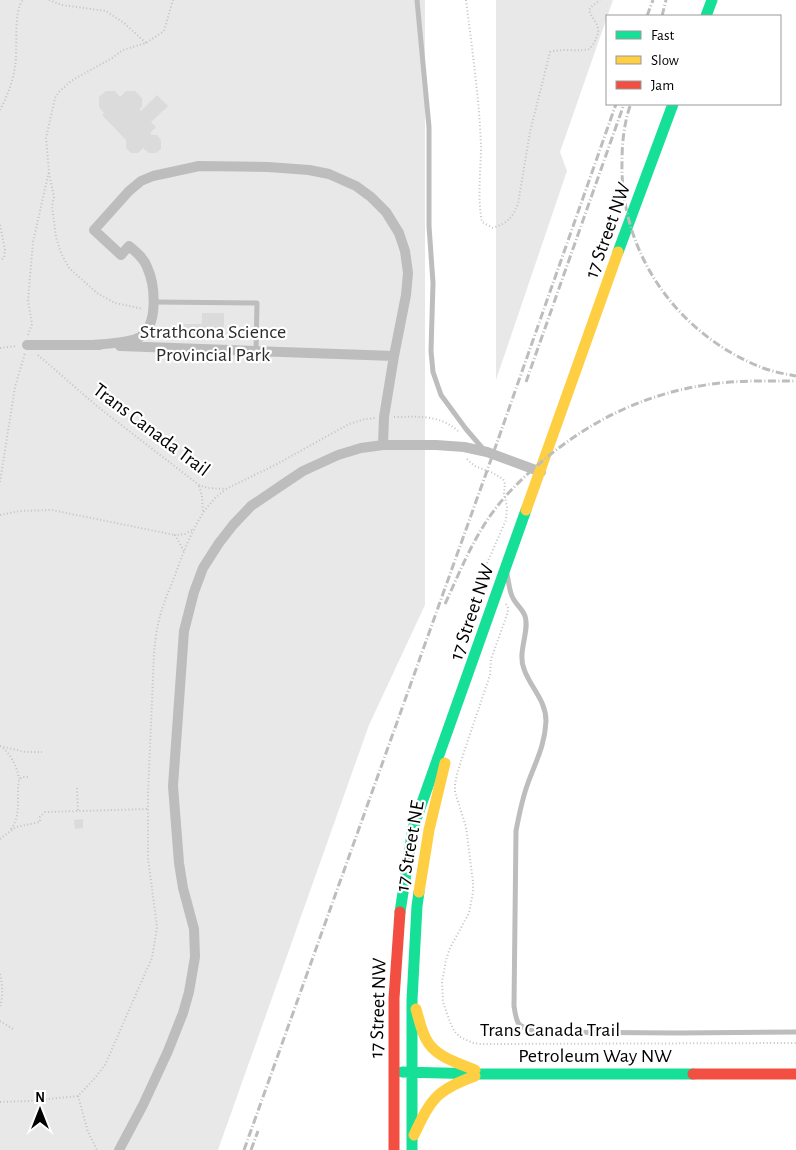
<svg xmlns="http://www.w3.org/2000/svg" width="796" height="1150" viewBox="0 0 796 1150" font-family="'Alegreya Sans',sans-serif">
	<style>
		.green { fill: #e8e8e8 }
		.building { fill: #dbdbdb }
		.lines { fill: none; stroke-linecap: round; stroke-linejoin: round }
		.path { stroke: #c2c2c2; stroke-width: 2; stroke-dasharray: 1 2.5; stroke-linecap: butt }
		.lane { stroke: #bdbdbd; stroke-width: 5 }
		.street { stroke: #bdbdbd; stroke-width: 10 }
		.fast { stroke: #16e098; stroke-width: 11 }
		.slow { stroke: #ffcf43; stroke-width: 11 }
		.jam { stroke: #f24e42; stroke-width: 11 }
		.rail { stroke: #bdbdbd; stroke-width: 3; stroke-dasharray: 8 2.5 1 2.5; stroke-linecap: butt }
		.labels { text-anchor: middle; stroke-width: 4.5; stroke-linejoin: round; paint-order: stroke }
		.street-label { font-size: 20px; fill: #000; stroke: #fff }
		.park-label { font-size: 20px; fill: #2c2c2c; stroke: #fff }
	</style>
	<rect width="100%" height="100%" fill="#fff"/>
	<!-- green -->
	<path class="green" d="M0,0H425V605L369,725L218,1150H0Z
		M496,0H613L560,152L567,171L496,380Z"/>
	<!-- building -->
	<path class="building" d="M106,91H115L120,97L126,91H135L142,98V107L139,109L141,111L157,95L168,106L151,122L156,127L151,132V135H157L161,140V149L156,153H149L143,148L138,153H131L126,148V140L102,115L104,113L99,107V97Z
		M202,313H224V336L184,335V324H202Z
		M83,819V828L75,829L74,820Z"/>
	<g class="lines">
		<!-- path -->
		<path class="path" d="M49,0L62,5L106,11L124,23L146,43
			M466,0C472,48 479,97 481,145C481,171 477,197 482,222L493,228C508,222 511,220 518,204L530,132L550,52C560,48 583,52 589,49C592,47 594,42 596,39C597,36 599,32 598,28C597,22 591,17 589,10L591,7L600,0
			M0,110C7,97 13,81 15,66C18,51 13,10 23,0
			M49,173L54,197L52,206L56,237L61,253L69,268L97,293L115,303L143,309
			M0,225L5,250L4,258L0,260
			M28,335L32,324L28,300L33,242L49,171L46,138L55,98L59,92L71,81L112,58L123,50L146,43L164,31L173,0
			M0,348L17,346
			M38,355L98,407L199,485L208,488L226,489L277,464L349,424L365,419L375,418
			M394,417C418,417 439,414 458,431
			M467,459L470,462L475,466L493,473L503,479L505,484L504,493L507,507L506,520L478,584V593L483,595
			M0,482L15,387L25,353
			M199,486L202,496L203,513
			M0,515L20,511L52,510L175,535
			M184,551L175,535L185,534L192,530
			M506,604L508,608V612L491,659L490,675L465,749L457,774L455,784V792L466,827L473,882V892L469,913L450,948L446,960L442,982L443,1002L450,1022L454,1031L460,1037L473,1043L480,1044L796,1043
			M0,746L25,752H42
			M3,748C12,756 17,767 19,779
			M77,788L78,811
			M11,829C22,814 16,796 19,780L22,777H28
			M0,839L16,827L40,822V817L45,812L148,809
			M0,974C3,986 3,996 0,1007
			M0,1021L13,1029
			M78,1096L88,1132L97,1150
			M0,1102L28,1101L78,1096L94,1079L105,1065L147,969L152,958L157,927L148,858V794L154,654C155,643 156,631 159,620C162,607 167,595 172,583C183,554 197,509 224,491"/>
		<!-- lane -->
		<path class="lane" d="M417,0L429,127V226L433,283L431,351L433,372L441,395L466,429L484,450
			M154,302L257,303L256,351
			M507,574C509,582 509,593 514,600C517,605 523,610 525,616C530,631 517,652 524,669C530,687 546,700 546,721C545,745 536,761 528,783C522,799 519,815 516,831L514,1006C517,1027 518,1026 537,1032L678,1033L796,1032"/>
		<!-- street -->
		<path class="street" d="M27,345H100
			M93,345C105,344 130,343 140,337C159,325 155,284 147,267C144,258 136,252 129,246L121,255L94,230L129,191L141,181L153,176L199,166L268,167L309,170L329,174L356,186L371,197L386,212L399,233L405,251L408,273L406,295L394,356L384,417L383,445
			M120,346L394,356
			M119,1150L143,1105L168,1051L183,1013L189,992L195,957L194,929L183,888L179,863L173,786L184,631L194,592L203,568L219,543L233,525L251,506L288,481L303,471L338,455L361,448L383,445H436L464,447L487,452L541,472"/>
		<!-- fast -->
		<path class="fast" d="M706,16L712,0
			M618,252L673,104
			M400,912L413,828L526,510
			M402,1072L482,1074H693
			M412,1150V1000L417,906L419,892"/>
		<!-- slow -->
		<path class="slow" d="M526,510L618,252
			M419,892L429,830L445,763
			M416,1009C419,1019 421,1030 426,1039C435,1057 458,1063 475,1070
			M414,1135C431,1099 436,1090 475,1076"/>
		<!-- jam -->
		<path class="jam" d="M693,1074H796
			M394,1150V998L400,912"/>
		<!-- rail -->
		<path class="rail" d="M647,16L653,0
			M662,16L666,0
			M630,106C624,124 622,143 622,162C620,254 678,335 763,368C774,372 785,374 796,376
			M526,382L624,104
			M445,604C458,576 469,548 486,522C500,500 519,481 539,464C590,420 646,393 712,384C740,380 768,381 796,381
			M244,1150L493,454L616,104
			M251,1150L258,1131"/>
	</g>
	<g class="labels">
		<!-- street labels -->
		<g class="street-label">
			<text transform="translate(607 230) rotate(-70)" y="7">17 Street NW</text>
			<text transform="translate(152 429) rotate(37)" y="7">Trans Canada Trail</text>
			<text transform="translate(471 612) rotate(-71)" y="7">17 Street NW</text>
			<text transform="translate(409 846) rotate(-80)" y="7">17 Street NE</text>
			<text transform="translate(377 1008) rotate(-88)" y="7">17 Street NW</text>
			<text x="550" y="1036">Trans Canada Trail</text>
			<text x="595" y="1062">Petroleum Way NW</text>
		</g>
		<!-- park labels -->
		<g class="park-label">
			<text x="213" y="338">Strathcona Science<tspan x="213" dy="23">Provincial Park</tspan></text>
		</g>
	</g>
	<!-- legend -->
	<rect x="606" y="15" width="175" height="90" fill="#ffffff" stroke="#999999"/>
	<rect x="616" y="31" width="25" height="8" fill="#16e098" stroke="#999999"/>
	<text x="651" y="40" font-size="15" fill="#000000">Fast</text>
	<rect x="616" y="56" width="25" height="8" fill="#ffcf43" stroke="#999999"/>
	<text x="651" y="65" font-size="15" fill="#000000">Slow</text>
	<rect x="616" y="81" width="25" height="8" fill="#f24e42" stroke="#999999"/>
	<text x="651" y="90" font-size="15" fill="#000000">Jam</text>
	<!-- north arrow -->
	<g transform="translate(40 1110)" stroke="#ffffff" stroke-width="4" paint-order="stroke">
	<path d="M0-4L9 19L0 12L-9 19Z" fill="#000000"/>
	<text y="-8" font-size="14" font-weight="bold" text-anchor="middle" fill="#000000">N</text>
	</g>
</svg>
